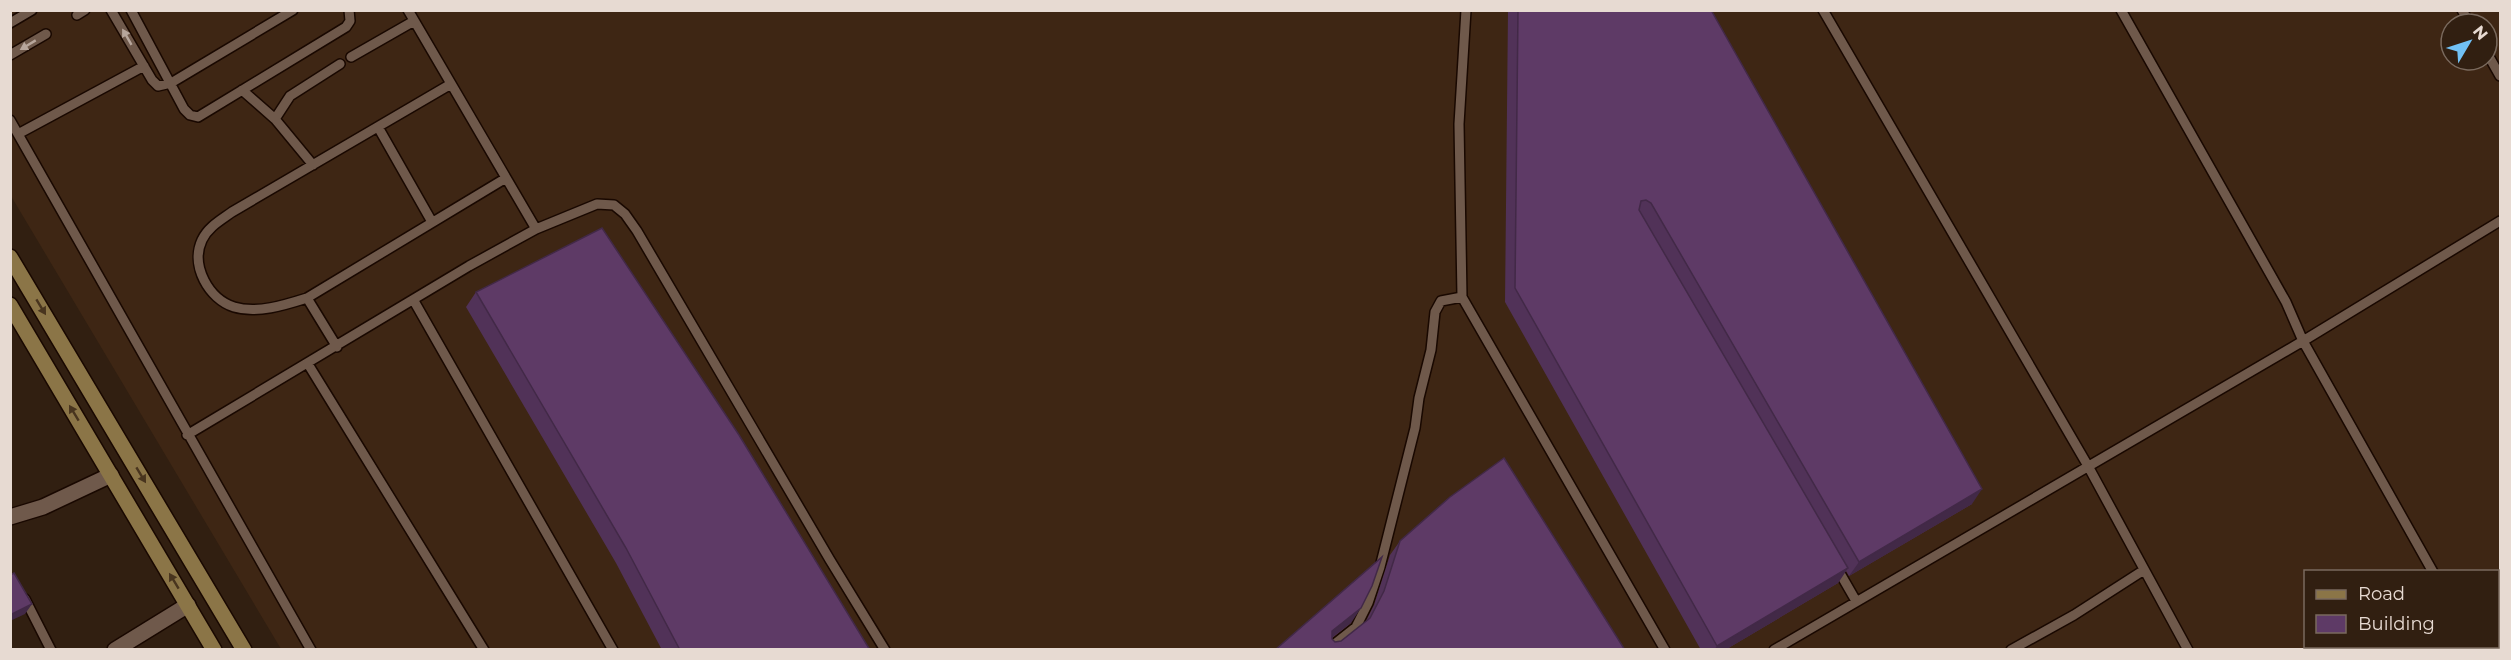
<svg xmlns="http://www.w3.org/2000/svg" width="2511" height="660" viewBox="0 0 2511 660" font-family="Montserrat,sans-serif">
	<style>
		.built { fill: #3e2614; fill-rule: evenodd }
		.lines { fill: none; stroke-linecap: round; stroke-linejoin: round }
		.service-casing { stroke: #190800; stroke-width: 12 }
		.minor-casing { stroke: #190800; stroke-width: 18 }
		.secondary-casing { stroke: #190800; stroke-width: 18 }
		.service { stroke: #6f594b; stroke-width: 9 }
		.minor { stroke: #6f594b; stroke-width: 15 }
		.secondary { stroke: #8b7547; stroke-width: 15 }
		.wall { fill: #513258 }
		.shaded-wall { fill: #422947 }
		.building { fill: #5e3a66; stroke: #422947; stroke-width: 1.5 }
		.oneway { fill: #b7a69c }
		.oneway2 { fill: #48341e }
	</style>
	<rect width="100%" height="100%" fill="#311f11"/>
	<!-- built -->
	<path class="built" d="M10,11H2500V649H281L11,196ZM2451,24H2487V60H2451ZM2306,572H2498V646H2306Z"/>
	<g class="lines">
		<!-- service casing -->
		<g class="service-casing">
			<path id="service" d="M111,10L152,80L158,86L171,83L293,10
				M131,10L184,109L190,115L198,117L346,27L350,21L349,10
				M408,10L536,229
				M1466,10L1459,124L1462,297L1665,650
				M1823,10L2088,466L2188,650
				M2121,10L2286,302L2303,341L2433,572
				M2462,10L2470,24
				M77,15L85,10
				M10,23L32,10
				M2487,53L2500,76
				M10,55L46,34
				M351,57L414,21
				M451,84L232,212C221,220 208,227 202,240C190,266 209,299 234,307C257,314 285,305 307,298L506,178
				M242,90L275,119L313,165
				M275,119L290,96L340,64
				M10,120L311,650
				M378,127L432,222
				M18,134L144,66
				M307,298L337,347
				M414,301L613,650
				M308,364L484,650
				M187,435L469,266L536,229L597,204L614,205L625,214L637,231L830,560L885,650
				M1837,568L1856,601
				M25,599L51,650
				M2475,646L2476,650
				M1327,650L1356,627L1368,603L1380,567L1415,428L1419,398L1431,350L1435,312L1441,301L1462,297
				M1774,650L2303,341L2500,221
				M2011,650L2074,615L2144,570"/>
		</g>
		<!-- minor casing -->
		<g class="minor-casing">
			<path id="minor" d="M10,517L43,507L111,475
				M115,650L188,605"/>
		</g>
		<!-- secondary casing -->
		<g class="secondary-casing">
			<path id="secondary" d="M10,257L244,650
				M10,305L214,650"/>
		</g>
		<!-- service -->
		<use href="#service" class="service"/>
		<!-- minor -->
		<use href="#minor" class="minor"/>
		<!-- secondary -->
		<use href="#secondary" class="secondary"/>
	</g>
	<!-- wall -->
	<path class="wall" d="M1508,10H1711L1972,504L1849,576L1846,571L1838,583L1725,650H1701L1505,302Z
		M476,292L870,650H662L616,563L466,307Z
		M1400,541L1625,650H1275L1351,623L1332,638V639L1335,642L1341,641L1366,621L1374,605L1390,555Z"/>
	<!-- shaded-wall -->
	<path class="shaded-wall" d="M1982,489L1972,504L1849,576L1859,562Z
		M1848,568L1838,583L1725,650H1714L1717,646Z
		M32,604L25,614L10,621V615Z
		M1361,608L1351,623L1322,645L1332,631Z"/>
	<!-- building -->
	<path class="building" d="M1518,10H1711L1982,489L1859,562L1651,203L1646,200L1641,201L1639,210L1848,568L1717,646L1515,288Z
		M602,228L739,435L870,650H680L626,548L476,292Z
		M1504,458L1625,650H1275L1382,557L1372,586L1361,608L1332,631V639L1335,642L1341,641L1370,618L1384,591L1400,541L1450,497Z
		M14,573L32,604L10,615V575Z"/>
	<!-- one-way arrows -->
	<defs><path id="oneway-solid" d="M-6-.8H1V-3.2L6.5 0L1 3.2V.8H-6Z" transform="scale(1.5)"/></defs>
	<g class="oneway">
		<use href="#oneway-solid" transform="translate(127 37) rotate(-120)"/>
		<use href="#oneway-solid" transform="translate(28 45) rotate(149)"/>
	</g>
	<g class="oneway2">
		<use href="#oneway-solid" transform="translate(41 307) rotate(59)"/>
		<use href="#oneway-solid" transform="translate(74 413) rotate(-121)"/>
		<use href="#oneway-solid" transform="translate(141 475) rotate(59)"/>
		<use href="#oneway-solid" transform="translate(174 581) rotate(-121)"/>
	</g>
	<!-- border -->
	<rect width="2511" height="660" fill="none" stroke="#e7dad2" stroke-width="24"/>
	<!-- legend -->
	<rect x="2304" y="570" width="195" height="78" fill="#311f11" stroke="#7a6a5e" stroke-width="1.5"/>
	<rect x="2316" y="590" width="30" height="9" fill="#8b7547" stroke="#7a6a5e" stroke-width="1.5"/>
	<text x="2358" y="600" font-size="18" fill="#e7dad2">Road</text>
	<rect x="2316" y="615" width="30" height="18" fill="#5e3a66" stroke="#7a6a5e" stroke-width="1.5"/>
	<text x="2358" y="630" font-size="18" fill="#e7dad2">Building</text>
	<!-- north arrow -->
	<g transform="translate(2469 42) rotate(51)"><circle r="28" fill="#311f11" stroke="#7a6a5e" stroke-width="1.5"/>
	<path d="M0-4.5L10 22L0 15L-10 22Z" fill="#71c1f5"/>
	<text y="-9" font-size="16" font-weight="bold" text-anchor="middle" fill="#e7dad2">N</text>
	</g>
</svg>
